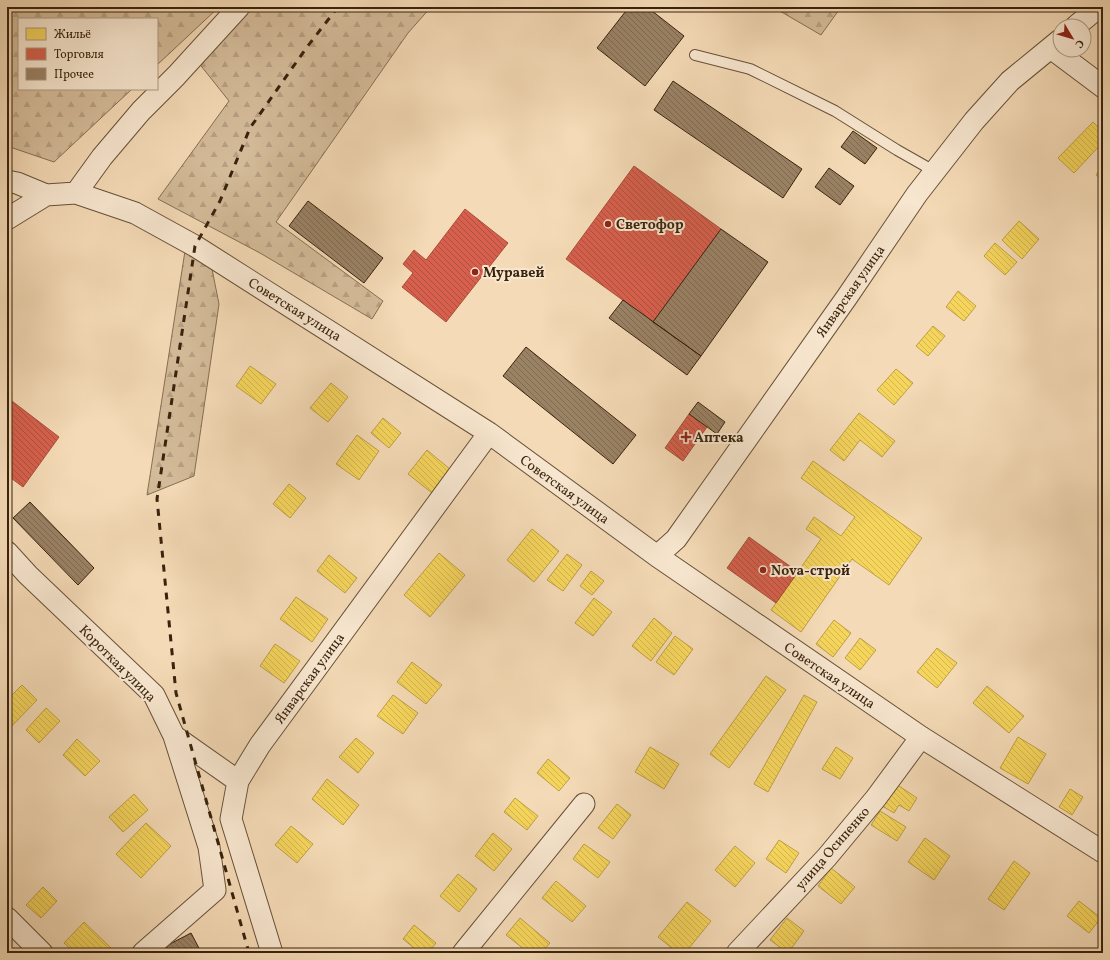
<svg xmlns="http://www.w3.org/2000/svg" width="1110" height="960" viewBox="0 0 1110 960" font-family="Vollkorn,serif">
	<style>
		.forest { fill: url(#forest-firs); stroke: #866f53 }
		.homes { fill: url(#homes-back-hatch); stroke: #bda044 }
		.shops { fill: url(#shops-back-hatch); stroke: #a74e3a }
		.building { fill: url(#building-back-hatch); stroke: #39230d }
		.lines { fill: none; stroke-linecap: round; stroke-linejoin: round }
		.lane-casing { stroke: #685137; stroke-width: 12 }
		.street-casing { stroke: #685137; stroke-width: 23 }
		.lane { stroke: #f8e7d0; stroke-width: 10 }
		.street { stroke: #f8e7d0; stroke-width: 21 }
		.rail { stroke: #39230d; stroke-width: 3; stroke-dasharray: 7 7; stroke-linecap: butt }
		.poi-dot { fill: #8f2418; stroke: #f8e7d0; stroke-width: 1.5 }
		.labels { text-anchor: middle; stroke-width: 4; stroke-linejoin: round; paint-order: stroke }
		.poi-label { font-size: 14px; font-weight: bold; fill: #39230d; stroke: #f8e7d0; text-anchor: start }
		.street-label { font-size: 14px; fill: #39230d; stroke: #f8e7d0 }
	</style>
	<defs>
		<pattern id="forest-firs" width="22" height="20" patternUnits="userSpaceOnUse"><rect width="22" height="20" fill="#d4bb99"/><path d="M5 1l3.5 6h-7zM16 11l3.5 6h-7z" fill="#b7a083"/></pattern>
		<pattern id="homes-back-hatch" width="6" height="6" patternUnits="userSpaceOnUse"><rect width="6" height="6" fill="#f6d55c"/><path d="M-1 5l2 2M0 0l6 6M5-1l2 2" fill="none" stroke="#d4b74f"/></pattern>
		<pattern id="shops-back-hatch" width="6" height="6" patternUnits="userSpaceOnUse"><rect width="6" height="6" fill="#d6604d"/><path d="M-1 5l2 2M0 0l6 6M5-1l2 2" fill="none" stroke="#af4f3e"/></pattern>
		<pattern id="building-back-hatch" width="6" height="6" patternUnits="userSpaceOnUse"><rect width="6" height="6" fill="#9a8265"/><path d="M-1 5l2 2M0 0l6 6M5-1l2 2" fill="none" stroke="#7f6a52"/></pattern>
	</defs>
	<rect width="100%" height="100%" fill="#f4dab6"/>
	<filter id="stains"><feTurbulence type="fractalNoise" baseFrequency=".005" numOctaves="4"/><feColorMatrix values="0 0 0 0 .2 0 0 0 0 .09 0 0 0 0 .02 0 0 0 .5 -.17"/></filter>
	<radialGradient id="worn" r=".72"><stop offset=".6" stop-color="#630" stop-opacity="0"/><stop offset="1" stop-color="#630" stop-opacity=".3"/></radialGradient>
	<!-- forest -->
	<path class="forest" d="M7,7H219L157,65V19H19V89H132L54,162L7,146Z
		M251,7H431L408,33L276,222L383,301L372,319L260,253L158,199L229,101L194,57Z
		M773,7H841L821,35Z
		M185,251L211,264L219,304L194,476L147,495Z"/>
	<!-- homes -->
	<path class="homes" d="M1093,122L1103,132V142L1074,173L1058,158Z
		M1103,165V181L1096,175Z
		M1019,221L1039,239L1022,259L1002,240Z
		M995,243L1017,262L1005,275L984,256Z
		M958,291L976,306L964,321L946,307Z
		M933,326L945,336L928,356L916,346Z
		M250,366L276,384L261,404L236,386Z
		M896,369L913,383L894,405L877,390Z
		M331,383L348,397L328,422L310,408Z
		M859,413L895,441L882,457L860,440L844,461L830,450Z
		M383,418L401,433L389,448L371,433Z
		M357,435L379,451L359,480L336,464Z
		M427,450L451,470L432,493L408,474Z
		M813,461L922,538L889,585L852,559L801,632L771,610L821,539L806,529L814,517L841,536L855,517L801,478Z
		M289,484L306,498L290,518L273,504Z
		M532,529L559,551L534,582L507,560Z
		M439,553L465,575L430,617L404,595Z
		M567,554L582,565L563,591L547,580Z
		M329,555L357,578L345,593L317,571Z
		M591,571L604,581L592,595L580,586Z
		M296,597L328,619L312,642L280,619Z
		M594,598L612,612L593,636L575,623Z
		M654,618L672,633L651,661L632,646Z
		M834,620L851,633L833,657L816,644Z
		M675,636L693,649L674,675L656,662Z
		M860,638L876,650L860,670L845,658Z
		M275,644L300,661L284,683L260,666Z
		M937,648L957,663L937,688L917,672Z
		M412,662L442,685L426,704L397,682Z
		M766,676L786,690L729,768L710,754Z
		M22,685L37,700L7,731V700Z
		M987,686L1024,716L1009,733L973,703Z
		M393,695L418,713L403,734L377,716Z
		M804,695L817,702L768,792L754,784Z
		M46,708L60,721L39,743L26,730Z
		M1018,737L1046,754L1028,784L1000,768Z
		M356,738L374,753L358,773L339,757Z
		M77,739L100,761L85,776L63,755Z
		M650,747L679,764L664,789L635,772Z
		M836,747L853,758L840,779L822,769Z
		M548,759L570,778L559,791L537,773Z
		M327,779L359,805L343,825L312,799Z
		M896,784L917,798L909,811L899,805L894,813L882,806Z
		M1070,789L1083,797L1072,815L1059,807Z
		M134,794L148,810L123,832L109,817Z
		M515,798L538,816L527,830L504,812Z
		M617,804L631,815L613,839L598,828Z
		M880,811L906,827L897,841L871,825Z
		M146,823L171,846L141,878L116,854Z
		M291,826L313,844L297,863L275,845Z
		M493,833L512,849L494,871L475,856Z
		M925,838L950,856L934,880L908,862Z
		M779,840L799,853L786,873L766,859Z
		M584,844L610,862L598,878L573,859Z
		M735,846L755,863L735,887L715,870Z
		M7,849L12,854L7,859Z
		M1014,861L1030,873L1004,910L988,899Z
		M831,868L855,887L841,904L818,886Z
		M458,874L477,889L459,912L440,896Z
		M556,881L586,906L572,922L542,898Z
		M43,887L57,901L41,918L26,905Z
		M1079,901L1101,918L1089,933L1067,916Z
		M687,902L711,921L685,953H678L658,937Z
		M520,918L550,943L541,953H529L506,935Z
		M787,918L804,931L788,953L770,940Z
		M84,922L111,948L106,953H75L64,943Z
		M414,925L436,943L428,953H420L403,939Z"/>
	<!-- shops -->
	<path class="shops" d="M634,166L721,229L653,322L566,259Z
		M465,209L508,243L446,322L402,287L413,273L403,264L414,250L426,260Z
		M8,398L59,437L23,487L7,475V400Z
		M689,414L707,427L683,461L665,448Z
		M749,537L798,572L776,603L727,568Z"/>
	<!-- building -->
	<path class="building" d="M629,7H647L684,36L645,86L597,48Z
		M673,81L802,169L783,198L654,110Z
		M853,131L877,148L865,164L841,147Z
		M829,168L854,186L840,205L815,187Z
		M308,201L383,258L364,283L289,226Z
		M721,229L768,262L701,356L653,322Z
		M623,300L701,356L687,375L609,318Z
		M526,347L636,435L613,464L503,376Z
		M698,402L725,422L717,434L689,414Z
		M30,502L94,568L78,585L13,518Z
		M191,933L201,952L170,953L166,946Z"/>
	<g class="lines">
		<!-- lane casing -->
		<g class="lane-casing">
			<path id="lane" d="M695,55L750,69L835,111L897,150L934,171"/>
		</g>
		<!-- street casing -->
		<g class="street-casing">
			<path id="street" d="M1076,26L1099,7
				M1051,48L1103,87
				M7,181L17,183L46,195
				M76,193L102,157L141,111L176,76L239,7
				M7,219L46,195L76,193L135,213L195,246L489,433L657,556L921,737L1103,852
				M7,552L28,575L154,695L174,736L209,847L215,890L143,953
				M657,556L676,539L847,297L917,194L974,121L1010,81L1060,40
				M174,736L238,781
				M7,918L42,953
				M272,953L231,819L238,781L260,745L489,433
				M463,953L584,804
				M737,953L827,857L876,798L921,737"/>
		</g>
		<!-- lane -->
		<use href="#lane" class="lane"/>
		<!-- street -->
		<use href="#street" class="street"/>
		<!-- rail -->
		<path class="rail" d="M249,953L176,693L157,499L195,246L220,201L250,128L307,47L338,7"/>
	</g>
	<!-- markers -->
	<g class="poi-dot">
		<circle cx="608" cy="224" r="4"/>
		<circle cx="475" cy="272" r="4"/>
		<path d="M684 431h4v4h4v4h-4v4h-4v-4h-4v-4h4z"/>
		<circle cx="763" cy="570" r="4"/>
	</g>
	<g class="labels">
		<!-- poi labels -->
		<g class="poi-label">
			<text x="616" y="229">Светофор</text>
			<text x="483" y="277">Муравей</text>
			<text x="694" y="442">Аптека</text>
			<text x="771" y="575">Nova-строй</text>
		</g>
		<!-- street labels -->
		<g class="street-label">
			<text transform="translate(850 291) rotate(-55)" y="5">Январская улица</text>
			<text transform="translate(295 309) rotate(32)" y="5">Советская улица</text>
			<text transform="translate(565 489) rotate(36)" y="5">Советская улица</text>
			<text transform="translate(118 663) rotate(45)" y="5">Короткая улица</text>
			<text transform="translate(830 675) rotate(34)" y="5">Советская улица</text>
			<text transform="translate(309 678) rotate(-54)" y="5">Январская улица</text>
			<text transform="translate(832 848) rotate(-49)" y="5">улица Осипенко</text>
		</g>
	</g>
	<!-- margin -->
	<rect width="1110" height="960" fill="none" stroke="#f4dab6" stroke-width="24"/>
	<rect x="8" y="8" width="1094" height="944" fill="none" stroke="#39230d" stroke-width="2"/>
	<rect x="12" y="12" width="1086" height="936" fill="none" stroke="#39230d"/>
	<!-- legend -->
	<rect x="18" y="18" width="140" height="72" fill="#f8e7d0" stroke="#ac9982"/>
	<rect x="26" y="28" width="20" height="12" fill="#f6d55c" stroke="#ac9982"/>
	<text x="54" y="38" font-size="12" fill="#39230d">Жильё</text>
	<rect x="26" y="48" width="20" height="12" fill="#d6604d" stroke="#ac9982"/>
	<text x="54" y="58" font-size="12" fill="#39230d">Торговля</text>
	<rect x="26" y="68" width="20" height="12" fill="#9a8265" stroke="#ac9982"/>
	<text x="54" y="78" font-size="12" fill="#39230d">Прочее</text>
	<!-- north arrow -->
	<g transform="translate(1072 38) rotate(128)"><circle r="19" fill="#f8e7d0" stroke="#ac9982"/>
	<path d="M0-3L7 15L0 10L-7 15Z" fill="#8f2418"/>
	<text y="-6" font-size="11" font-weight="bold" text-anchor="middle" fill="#39230d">С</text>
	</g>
	<rect width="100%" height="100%" filter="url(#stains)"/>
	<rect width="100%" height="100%" fill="url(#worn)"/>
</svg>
